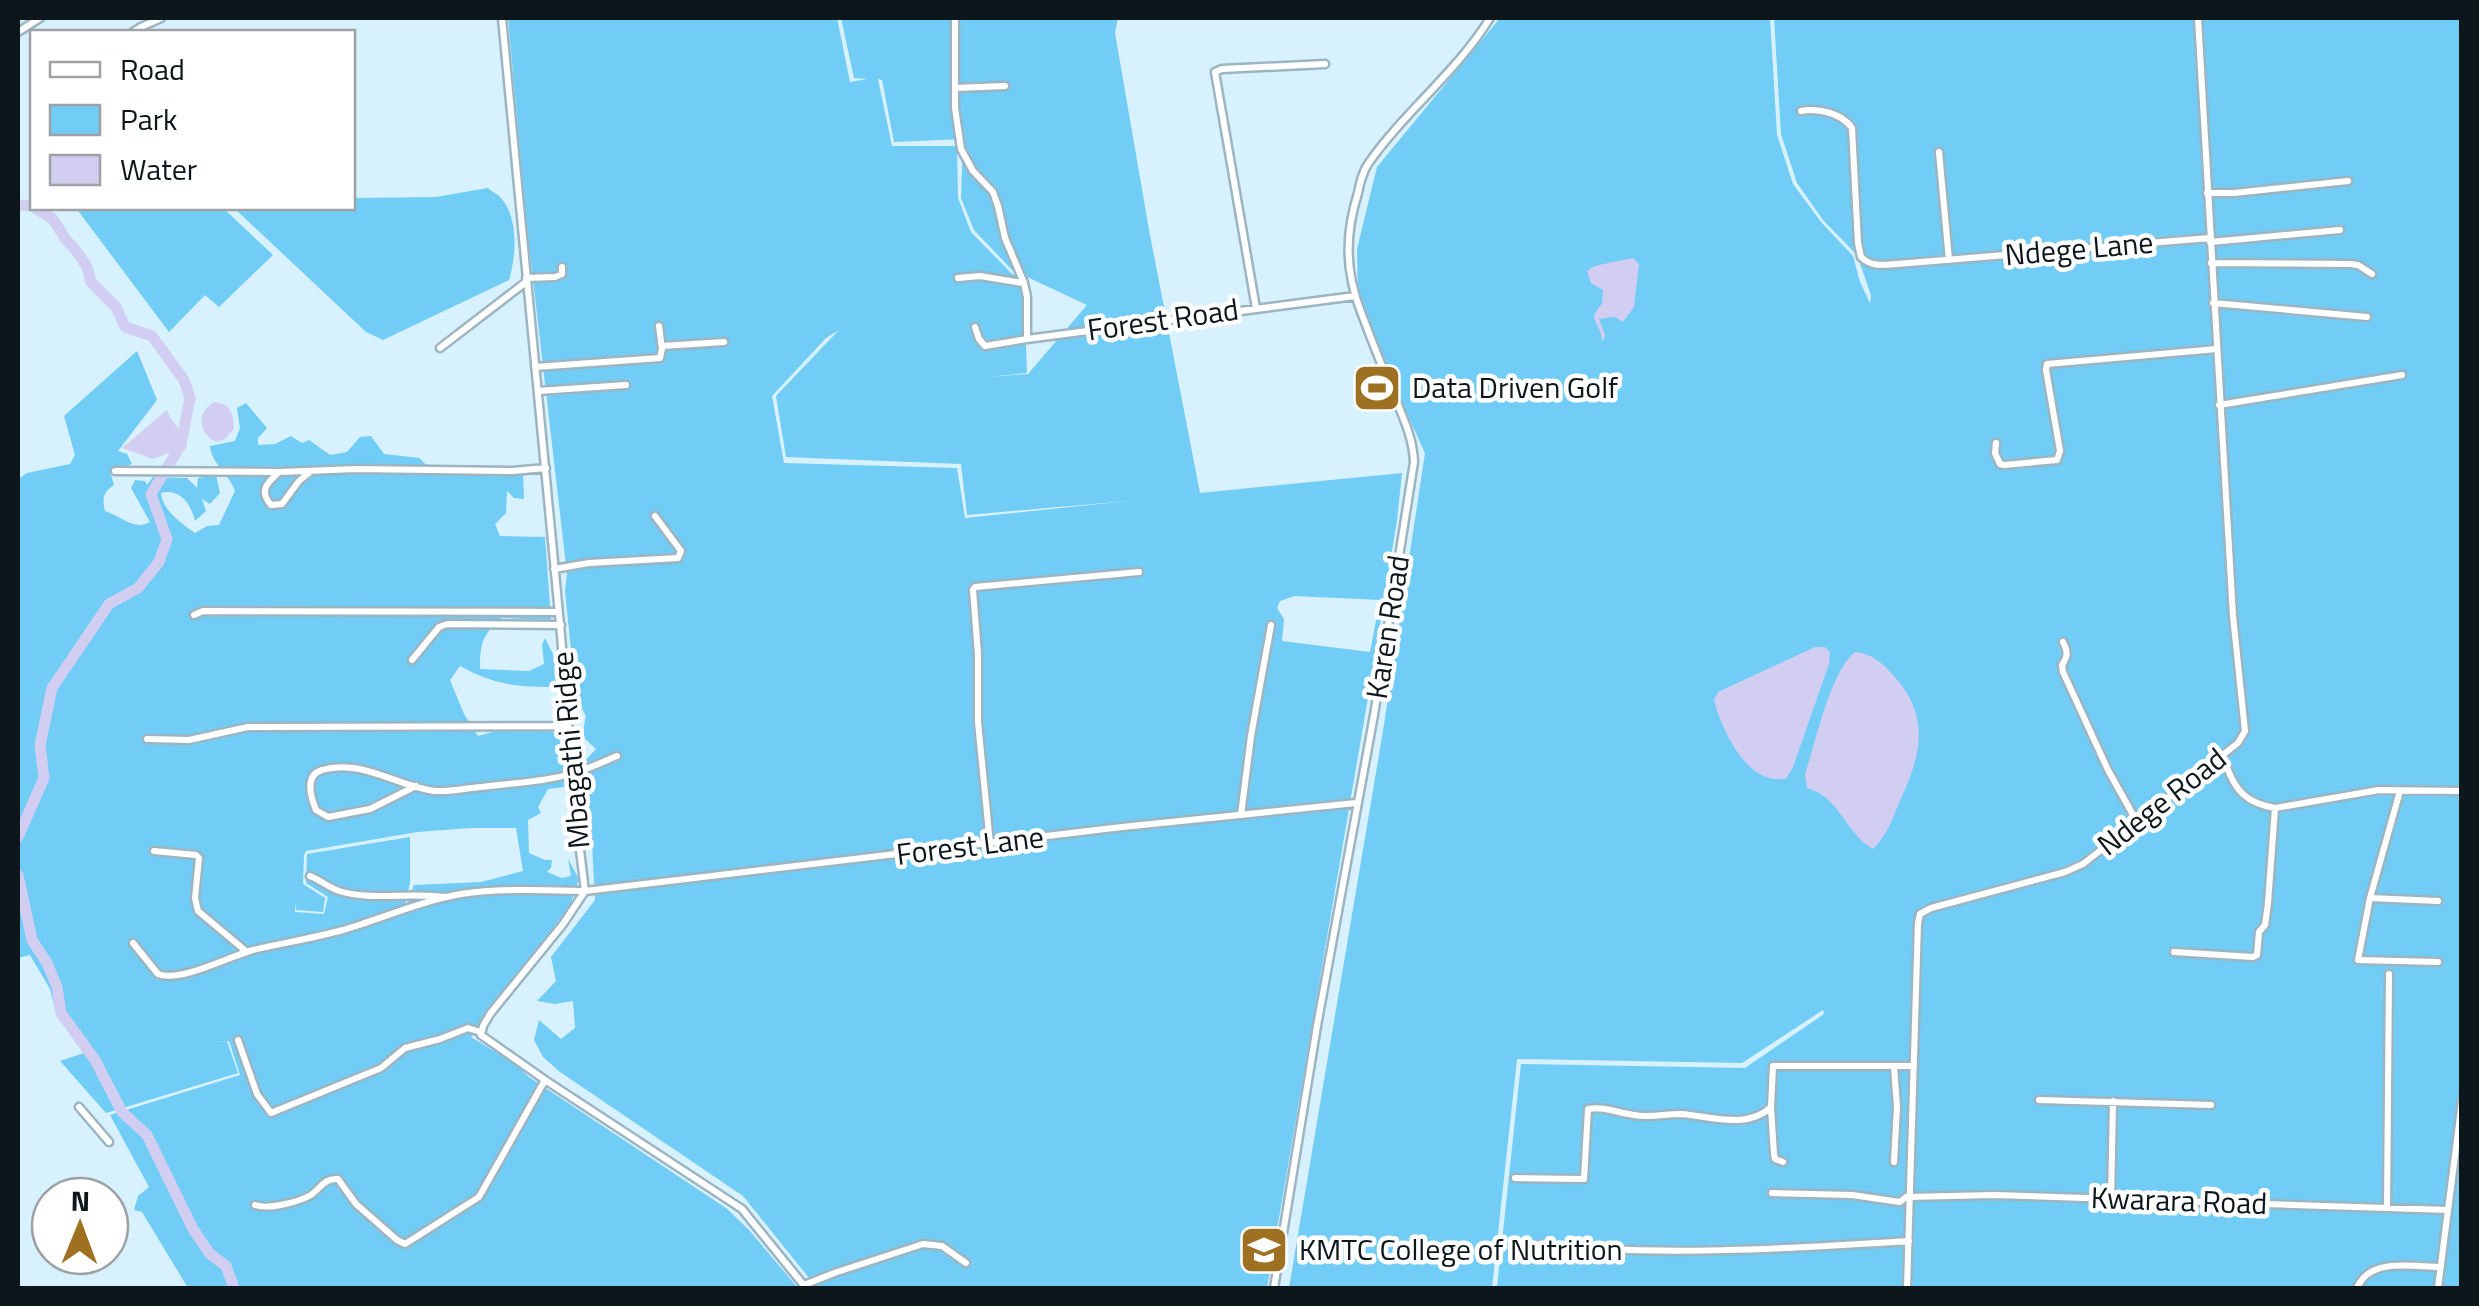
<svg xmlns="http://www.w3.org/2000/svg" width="2479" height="1306" viewBox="0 0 2479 1306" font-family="'Titillium Web',sans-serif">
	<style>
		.green { fill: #71ccf6; fill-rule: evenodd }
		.water { fill: #d1cef2 }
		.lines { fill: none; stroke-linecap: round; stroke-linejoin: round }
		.river { stroke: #d1cef2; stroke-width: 11 }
		.minor-casing { stroke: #9cb5c1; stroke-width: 11 }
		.minor { stroke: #fff; stroke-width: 6 }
		.labels { text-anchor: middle; stroke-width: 9; stroke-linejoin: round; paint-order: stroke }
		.street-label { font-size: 30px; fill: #0d171b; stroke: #fff }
		.poi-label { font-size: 30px; fill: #0d171b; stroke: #fff; text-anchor: start }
	</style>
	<rect width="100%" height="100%" fill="#d7f1fe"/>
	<!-- green -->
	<path class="green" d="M508,18H837L850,82L867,79L854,78L841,18H1118L1115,33L1149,230L1200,493L1402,473L1397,520L1370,686L1267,1288H817L743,1196L560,1072L543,1057L534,1040L539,1020L561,1039L575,1028L573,1001L555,1004L537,1001L556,981L551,957L595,900L592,844L581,765L596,749L582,736L586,716L576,698L565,591L567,574L527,228ZM878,79L882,80L894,142L963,139L961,198L974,230L1012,270L1087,305L1028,374L987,377L1027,373L1024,297L1020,278L1011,273L971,232L958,198L957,146H892ZM839,330L776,396L786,457L961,464L967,515L1128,501L965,518L957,468L784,463L772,396L826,338ZM1295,596L1380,600L1370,652L1282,641L1284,619L1277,608L1280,601Z
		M1500,18H1770L1777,135L1793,184L1821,222L1853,256L1860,282L1870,303L1871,295L1857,255L1823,220L1797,183L1781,134L1774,18H2461V1288H1497L1521,1064L1745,1068L1824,1014L1823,1010L1742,1063L1517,1059L1492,1288H1289L1383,731L1425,453L1360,310L1358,296L1357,249L1377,167Z
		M488,188C492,192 498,194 501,198C519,218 516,257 509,280L383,340L366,332L234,208H352L353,198L436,197Z
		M76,208H223L273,255L219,307L205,295L169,332Z
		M137,351L157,400L118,451L127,454L132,464L110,471L114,485C103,492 102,499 105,511C120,516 135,531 150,522L131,488L135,480L145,481L147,485L153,477L187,478L197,488L198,478L216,475L220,493L210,504L202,499L206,511L195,521C191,504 180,488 161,493C162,510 182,524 195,533L207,526L219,525L235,491C229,473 212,465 210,446L235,441L240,428L237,408L246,403L267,428L258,438V445L275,444L291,436L302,443L309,440L330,455L347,452L360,437L371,436L384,454L419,458L435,473L523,475L524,499L514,498L507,491L506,513L495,524L500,536L545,537L551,620L502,618C482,635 480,643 480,669L529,671L544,664L542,645L545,638L558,664L556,687C518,687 494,685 460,666L450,680L464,714L478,736L503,729L558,732L565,770V787L548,789L538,807L541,813L528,820L529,853L545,860H552L551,868L547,872L562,878L571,876L568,859L579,879L570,906L477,1025L471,1037L514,1063L529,1077L726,1208L749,1230L798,1288H188L142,1212L134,1210L138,1196L149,1187L110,1115L240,1075L229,1041L198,1043L227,1041L238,1073L106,1113L60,1061L90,1051L57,1016L50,989L30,955L18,958V479L27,473L70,464L75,455L64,416ZM470,828H516L523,871L481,882L414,885L402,918L410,883V837L307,854L306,883L328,897L324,914L295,912V902L296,910L323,912L325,898L303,884L304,855L306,851L417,832Z"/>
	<!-- water -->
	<path class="water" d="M1633,258L1639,264L1634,307L1623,322L1615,317L1599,319L1605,334L1604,340H1602C1600,321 1586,321 1602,304L1603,290L1591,283L1587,271L1594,266Z
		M214,402C232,404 233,413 234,429L225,439L216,442C198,432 196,413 214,402Z
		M167,410C173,426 183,429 187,446L153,459L122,448Z
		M1815,647H1825L1830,652L1829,664L1793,767L1787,778C1749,789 1721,729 1714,700L1718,692Z
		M1855,652C1873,654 1882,663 1894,676C1931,717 1921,755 1900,801C1892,819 1887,836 1873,849C1845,833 1840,797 1807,788L1805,774C1815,744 1831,670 1855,652Z"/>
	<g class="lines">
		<!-- river -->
		<path class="river" d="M18,205L32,206
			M18,837L44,778L40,745L52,688L109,604L138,588L159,562L167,539L151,494L181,445L190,398L184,380L152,336L125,327L116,307L91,282L87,267L75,249L66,240L53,219L35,208
			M18,875L32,940L47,963L57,987L61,1013L95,1060L122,1112L147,1135L193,1229L210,1254L226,1266L233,1285L232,1288"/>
		<!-- minor casing -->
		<g class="minor-casing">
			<path id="minor" d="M502,18L561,635L575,809L585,891L563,924L490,1014L483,1026L481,1035L545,1080L742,1209L806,1288
				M955,18V108L961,149L973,171L993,192L998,206L1005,238L1024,283L1027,297V339L1355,296
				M18,32L40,18
				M133,32L141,27L161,18
				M955,88L1005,86
				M1801,111C1818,108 1842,113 1852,128L1858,243L1861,257C1871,267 1883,265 1897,264L2210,238
				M1939,152L1949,260
				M2207,193H2234L2348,181
				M2210,242L2340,230
				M2211,263L2350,264L2358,265L2372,274
				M526,278L555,277L562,274V267
				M958,278L980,276L1023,283
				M2213,303L2367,317
				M1256,308L1215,72L1222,69L1325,64
				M975,327L979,339L985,346L1027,339
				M662,346L724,342
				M440,348L526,282
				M535,367L660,358L662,349L659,326
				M538,391L626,385
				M2219,405L2402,375
				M1996,443L1995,453L2000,464L2004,465L2057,460L2060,451L2046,370L2047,364L2217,349
				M115,471L279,472L356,469L512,471L546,468
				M278,473C266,484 259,491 271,505L282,504L299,481L309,473
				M554,569L589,563L678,558L681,551L655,516
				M194,615L203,611L558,612
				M2063,642C2068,652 2068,656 2062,665L2063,672L2108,770L2137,822
				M412,660L439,627L447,624L561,625
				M147,739L189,740L248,727L568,726
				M2222,755C2234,786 2240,802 2275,808L2379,790L2462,791
				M416,786L370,809L328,817L316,810C311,798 304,775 322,770C361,758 398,787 435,791C450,792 466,788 481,787C512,783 544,782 574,773C588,769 603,762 617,756
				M2400,791L2370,898L2438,901
				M1241,815L1251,736L1271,625
				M990,844L978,722V654L973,590L975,587L1139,572
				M154,851L196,855L199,858L195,898L198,911L247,952
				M310,876C320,880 328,887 339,891C372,901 410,892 445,897
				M2370,898L2358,960L2438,962
				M133,943L158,974C180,983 230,956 253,950C283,943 314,938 343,930C383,918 421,901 461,894C502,888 544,890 585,891L1122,827L1356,803
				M2174,952L2253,957L2257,955L2259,932L2265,925L2268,903L2275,808
				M238,1040L257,1094L271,1113L381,1068L405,1048L440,1039L468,1028L480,1032
				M2039,1100L2211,1105
				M79,1107L109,1142
				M1771,1108L1774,1154L1775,1159L1783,1162
				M1894,1162L1897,1107L1894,1066
				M1515,1178L1584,1179L1588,1109C1604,1106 1618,1113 1634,1115C1649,1118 1665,1114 1681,1114C1710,1116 1747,1130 1771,1107L1773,1066H1914
				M1772,1193L1852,1195L1900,1202L1906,1197L1995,1195L2448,1210
				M2111,1200L2113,1101
				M255,1205C267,1210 299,1202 311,1195C322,1187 324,1178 338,1179L356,1204L397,1240L405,1244L479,1197L545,1080
				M2387,1208L2389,974
				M1538,1245C1662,1256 1785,1249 1909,1241
				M804,1285L837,1272L923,1244L942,1246L966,1263
				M1274,1288L1317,1026L1374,715L1414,462C1413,434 1399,409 1389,383C1379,359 1370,336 1361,312C1345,271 1345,234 1358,193C1360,183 1362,173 1368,164C1404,112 1457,72 1490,18
				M1907,1288L1918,923L1920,914L1931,908L2065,872L2083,864L2238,743L2245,731L2233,616L2198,18
				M2357,1288C2370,1257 2412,1267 2441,1267
				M2438,1288L2462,1101"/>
		</g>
		<!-- minor -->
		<use href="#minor" class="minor"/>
	</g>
	<!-- icons -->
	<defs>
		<g id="stadium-square" transform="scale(2.5)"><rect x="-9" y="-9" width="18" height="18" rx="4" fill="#9d7121" stroke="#fff"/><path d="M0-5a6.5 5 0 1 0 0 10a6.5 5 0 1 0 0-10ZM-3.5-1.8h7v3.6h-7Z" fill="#fff"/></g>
		<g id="university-square" transform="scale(2.5)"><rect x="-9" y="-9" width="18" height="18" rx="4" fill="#9d7121" stroke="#fff"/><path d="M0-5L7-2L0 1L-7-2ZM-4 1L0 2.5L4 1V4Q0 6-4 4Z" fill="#fff"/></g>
	</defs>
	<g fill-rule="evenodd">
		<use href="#stadium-square" x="1377" y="388"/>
		<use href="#university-square" x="1264" y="1250"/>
	</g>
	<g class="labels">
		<!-- street labels -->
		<g class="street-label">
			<text transform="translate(2079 249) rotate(-5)" y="10">Ndege Lane</text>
			<text transform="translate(1163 320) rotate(-8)" y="10">Forest Road</text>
			<text transform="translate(1388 627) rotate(-81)" y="10">Karen Road</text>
			<text transform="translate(571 750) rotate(-95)" y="10">Mbagathi Ridge</text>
			<text transform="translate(2162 802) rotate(-38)" y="10">Ndege Road</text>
			<text transform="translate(970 846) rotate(-7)" y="10">Forest Lane</text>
			<text transform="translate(2179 1201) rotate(2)" y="10">Kwarara Road</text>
		</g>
		<!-- poi labels -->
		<g class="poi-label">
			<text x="1412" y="398">Data Driven Golf</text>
			<text x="1299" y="1260">KMTC College of Nutrition</text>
		</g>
	</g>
	<!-- border -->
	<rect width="2479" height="1306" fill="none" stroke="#0d171b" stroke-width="40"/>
	<!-- legend -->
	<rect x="30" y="30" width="325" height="180" fill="#ffffff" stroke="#9ea2a4" stroke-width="2.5"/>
	<rect x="50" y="62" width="50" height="15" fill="#ffffff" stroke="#9ea2a4" stroke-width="2.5"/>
	<text x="120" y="80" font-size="30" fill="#0d171b">Road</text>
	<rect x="50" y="105" width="50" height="30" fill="#71ccf6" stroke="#9ea2a4" stroke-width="2.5"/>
	<text x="120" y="130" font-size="30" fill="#0d171b">Park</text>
	<rect x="50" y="155" width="50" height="30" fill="#d1cef2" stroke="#9ea2a4" stroke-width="2.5"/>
	<text x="120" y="180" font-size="30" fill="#0d171b">Water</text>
	<!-- north arrow -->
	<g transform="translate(80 1226) rotate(1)"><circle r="48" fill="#ffffff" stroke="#9ea2a4" stroke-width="2.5"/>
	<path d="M0-8L18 38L0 25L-18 38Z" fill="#9d7121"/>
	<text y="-15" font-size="28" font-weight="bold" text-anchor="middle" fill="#0d171b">N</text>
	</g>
</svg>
